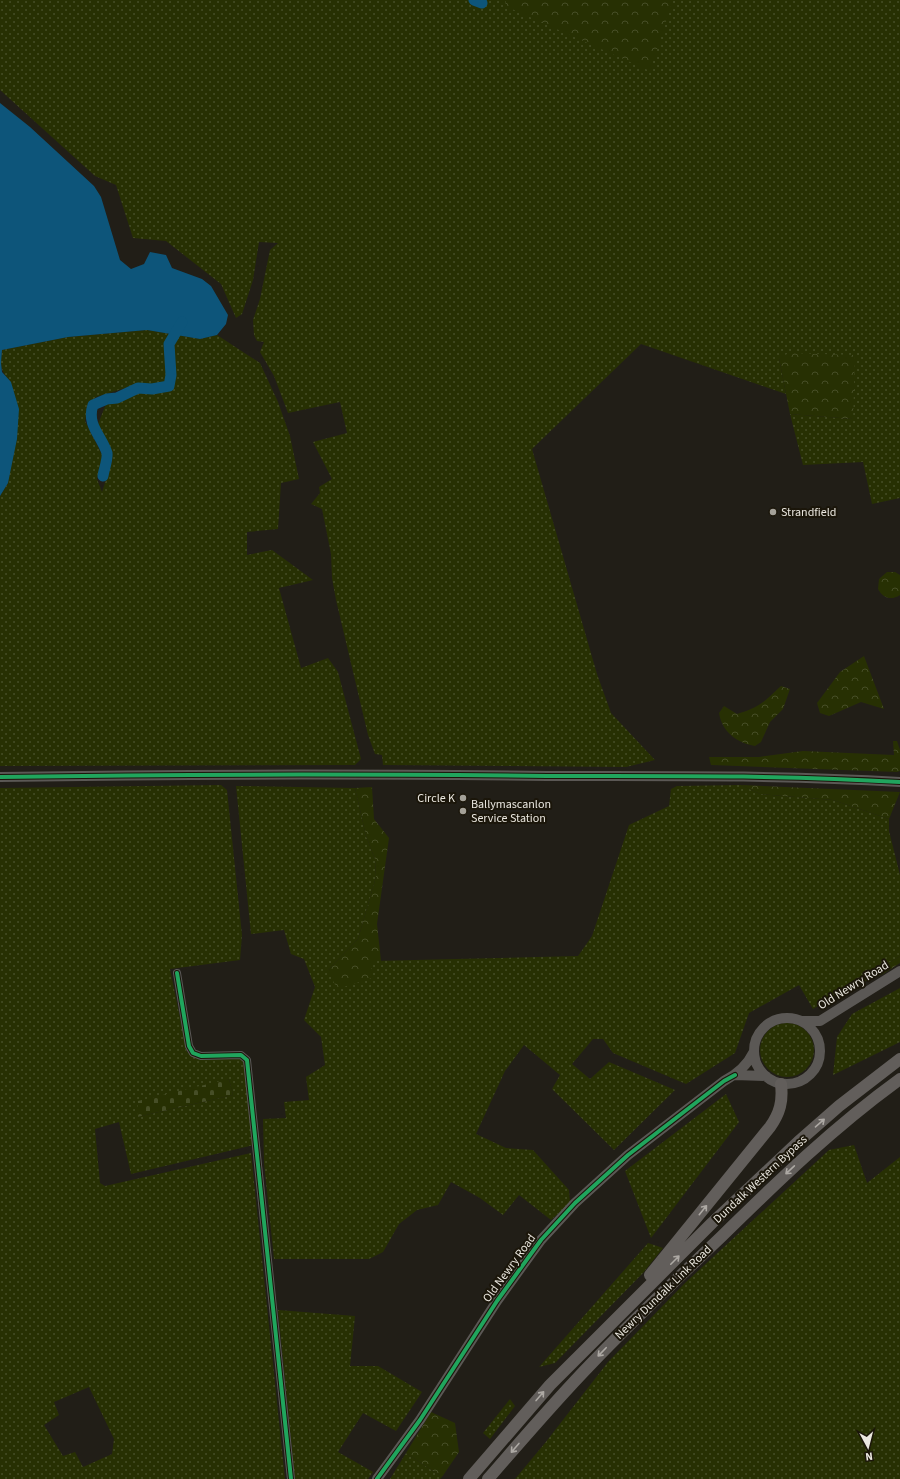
<svg xmlns="http://www.w3.org/2000/svg" width="900" height="1479" viewBox="0 0 900 1479" font-family="'Source Sans 3',sans-serif">
	<style>
		.green { fill: url(#green-dots); fill-rule: evenodd }
		.forest { fill: url(#forest-crowns) }
		.cemetery { fill: url(#cemetery-stones) }
		.water { fill: #0d557a }
		.lines { fill: none; stroke-linecap: round; stroke-linejoin: round }
		.river { stroke: #0d557a; stroke-width: 11 }
		.minor { stroke: #5a5857; stroke-width: 8 }
		.major { stroke: #5b5855; stroke-width: 10 }
		.highway { stroke: #625e5b; stroke-width: 12 }
		.cycleway-casing { stroke: #1b160a; stroke-width: 6 }
		.cycleway { stroke: #20a55d; stroke-width: 4 }
		.oneway { stroke: #ada9a4 }
		.poi-dot { fill: #a4a199; stroke: #1b160a; stroke-width: 1.5 }
		.labels { text-anchor: middle; stroke-width: 4; stroke-linejoin: round; paint-order: stroke }
		.poi-label { font-size: 12px; fill: #eae7df; stroke: #1b160a; text-anchor: start }
		.street-label { font-size: 12px; fill: #eae7df; stroke: #1b160a }
	</style>
	<defs>
		<pattern id="green-dots" width="8" height="8" patternUnits="userSpaceOnUse"><rect width="8" height="8" fill="#273003"/><path d="M2 2h.1M6 6h.1" fill="none" stroke="#464e27" stroke-width="1.8" stroke-linecap="round"/></pattern>
		<pattern id="forest-crowns" width="20" height="18" patternUnits="userSpaceOnUse"><rect width="20" height="18" fill="#273003"/><path d="M2 6a3 3 0 1 1 6 0M12 15a3 3 0 1 1 6 0" fill="none" stroke="#464e27"/></pattern>
		<pattern id="cemetery-stones" width="16" height="16" patternUnits="userSpaceOnUse"><rect width="16" height="16" fill="#273003"/><path d="M2 7V4a2 2 0 0 1 4 0v3zM10 15v-3a2 2 0 0 1 4 0v3z" fill="#464e27"/></pattern>
	</defs>
	<rect width="100%" height="100%" fill="#211e17"/>
	<!-- green -->
	<path class="green" d="M0,0H900V498L872,504L863,462L803,465L790,414L853,419L779,358L786,394L641,344L532,449L597,674L611,713L655,760L626,767L383,765L382,755L375,754L368,735L336,600L332,578L331,554L322,509L311,504L320,493L319,487L332,479L313,442L347,433L340,402L288,413L274,376L260,352L264,342L257,341L254,335L253,320L260,299L270,250L278,243L259,242L253,280L242,314L236,318L221,284L166,241L133,238L116,185L95,176L0,90Z
		M147,330L171,334L165,347L169,375L166,384L135,385L96,397L88,405L85,421L103,457L97,479L102,492L112,461L98,424L106,404L118,403L138,393L167,392L174,380L173,349L179,335L200,339L217,335L260,363L278,402L290,436L299,479L281,483L278,529L247,532V555L272,550L313,580L279,588L301,668L328,658L338,672L361,759L355,765L0,766V496L8,483L11,382C0,370 0,366 2,350L68,337Z
		M221,785L227,790L242,935L240,960L170,969L187,1052L200,1060L240,1058L244,1061L254,1145L131,1174L119,1122L95,1129L100,1183L105,1186L251,1153L285,1479H0V788ZM229,1079L233,1095L137,1117ZM89,1387L114,1439L112,1454L83,1467L75,1452L63,1456L44,1425L59,1415L54,1402Z
		M741,785L760,794L833,800L889,819V831L900,875V956L813,1009L799,985L749,1013L735,1053L686,1084L613,1053L603,1039H593L572,1064L590,1079L609,1062L675,1090L614,1150L552,1089L560,1075L524,1045L505,1071L476,1134L506,1148L533,1150L569,1190L570,1203L551,1220L519,1195L503,1215L480,1198L451,1182L438,1205L417,1210L399,1224L383,1252L369,1259H274L264,1163L263,1119L286,1118L284,1102L309,1100L306,1077L325,1065L321,1037L304,1020L315,987L304,959L291,954L284,930L251,934L236,786L355,788L366,836L375,859L376,877L358,939L328,970L372,961L578,956L592,936L629,825L669,806L671,789L677,786Z
		M900,988V1042L833,1075L837,1037L852,1014Z
		M760 1050a27 27 0 1 1 54 0a27 27 0 1 1-54 0Z
		M726,1094L739,1122L651,1238L625,1171Z
		M854,1145L867,1183L900,1157V1479H515L545,1443L608,1362L685,1283L829,1150Z
		M648,1243L663,1248L643,1273L555,1363L539,1367Z
		M278,1310L355,1316L350,1366H378L422,1392L396,1431L363,1413L338,1452L373,1472L368,1479H295Z
		M510,1399L515,1406L490,1439L483,1433Z
		M406,1453L442,1477L440,1479H390Z"/>
	<!-- forest -->
	<path class="forest" d="M506,0H673L650,71L505,6Z
		M789,353L855,355L853,419L790,414L779,358Z
		M887,572H895L900,575V595C891,601 883,598 878,589L879,579Z
		M864,656L884,709L861,702L829,716L820,713L817,703L840,672Z
		M781,686L790,689L783,709L770,722L761,742L755,746C737,743 722,732 719,713L724,706L737,714C759,708 765,701 781,686Z
		M893,741H897L900,750V771L897,772L711,765L709,757H759L803,751L894,755Z
		M741,785L900,792L889,819L833,800L760,794Z
		M372,787L374,819L389,838L377,924L381,961H372V978L337,989L328,970L358,939L376,877L375,859L366,836L355,788Z
		M900,956V963L883,974L846,989Z
		M431,1412L455,1423L459,1452L442,1477L406,1453Z"/>
	<!-- cemetery -->
	<path class="cemetery" d="M229,1079L233,1095L137,1117L138,1101Z"/>
	<!-- water -->
	<path class="water" d="M0,103L30,127L94,186L101,197L120,260L131,269L144,264L150,252L166,255L172,268L202,279L211,286L228,315L226,324L217,335L200,339L147,330L68,337L2,350L1,363L2,372L11,382L19,409L17,439L8,483L0,496Z"/>
	<g class="lines">
		<!-- river -->
		<path class="river" d="M474,0L482,3
			M103,476C104,469 108,459 107,453C102,436 86,425 93,405L107,399L117,398L138,388L152,389L169,386L171,375L169,344L182,322"/>
		<!-- minor -->
		<path class="minor" d="M177,973L189,1046L193,1053L201,1056L241,1055L247,1060L291,1479"/>
		<!-- major -->
		<path class="major" d="M0,777C182,774 365,774 547,776C665,776 783,775 900,782
			M754 1051a33 33 0 1 1 66 0a33 33 0 1 1-66 0Z
			M802,1021H820L900,971
			M735,1075L766,1076
			M377,1479L420,1420L497,1301L541,1240L575,1203L628,1155L724,1081C735,1075 747,1066 753,1053"/>
		<!-- highway -->
		<path class="highway" d="M650,1275L770,1127C780,1113 783,1101 781,1084
			M469,1479L550,1385L712,1223L798,1142L839,1106L900,1059
			M488,1479C522,1440 555,1401 591,1364C633,1320 677,1279 721,1237C778,1181 835,1126 900,1079"/>
		<!-- cycleway casing -->
		<g class="cycleway-casing">
			<path id="cycleway" d="M0,777C182,774 365,774 547,776C665,776 783,775 900,782
				M177,973L189,1046L193,1053L201,1056L241,1055L247,1060L291,1479
				M377,1479L420,1420L497,1301L541,1240L575,1203L628,1155L724,1081L735,1075"/>
		</g>
		<!-- cycleway -->
		<use href="#cycleway" class="cycleway"/>
	</g>
	<!-- one-way arrows -->
	<defs><path id="oneway-shaft" d="M-6 0H5M1.5-3L5.5 0L1.5 3" fill="none" stroke-width="1.6" stroke-linecap="round" stroke-linejoin="round"/></defs>
	<g class="oneway">
		<use href="#oneway-shaft" transform="translate(820 1123) rotate(-41)"/>
		<use href="#oneway-shaft" transform="translate(790 1170) rotate(137)"/>
		<use href="#oneway-shaft" transform="translate(703 1210) rotate(-51)"/>
		<use href="#oneway-shaft" transform="translate(675 1260) rotate(-45)"/>
		<use href="#oneway-shaft" transform="translate(602 1352) rotate(134)"/>
		<use href="#oneway-shaft" transform="translate(540 1396) rotate(-49)"/>
		<use href="#oneway-shaft" transform="translate(515 1448) rotate(131)"/>
	</g>
	<!-- markers -->
	<g class="poi-dot">
		<circle cx="773" cy="512" r="4"/>
		<circle cx="463" cy="798" r="4"/>
		<circle cx="463" cy="811" r="4"/>
	</g>
	<g class="labels">
		<!-- poi labels -->
		<g class="poi-label">
			<text x="781" y="516">Strandfield</text>
			<text x="455" y="802" text-anchor="end">Circle K</text>
			<text x="471" y="808">Ballymascanlon<tspan x="471" dy="14">Service Station</tspan></text>
		</g>
		<!-- street labels -->
		<g class="street-label">
			<text transform="translate(853 985) rotate(-32)" y="4">Old Newry Road</text>
			<text transform="translate(760 1179) rotate(-43)" y="4">Dundalk Western Bypass</text>
			<text transform="translate(509 1268) rotate(-54)" y="4">Old Newry Road</text>
			<text transform="translate(663 1292) rotate(-44)" y="4">Newry Dundalk Link Road</text>
		</g>
	</g>
	<!-- north arrow -->
	<g transform="translate(868 1447) rotate(173)" stroke="#1b160a" stroke-width="3" paint-order="stroke">
	<path d="M0-3L7 15L0 10L-7 15Z" fill="#eae7df"/>
	<text y="-6" font-size="11" font-weight="bold" text-anchor="middle" fill="#eae7df">N</text>
	</g>
</svg>
